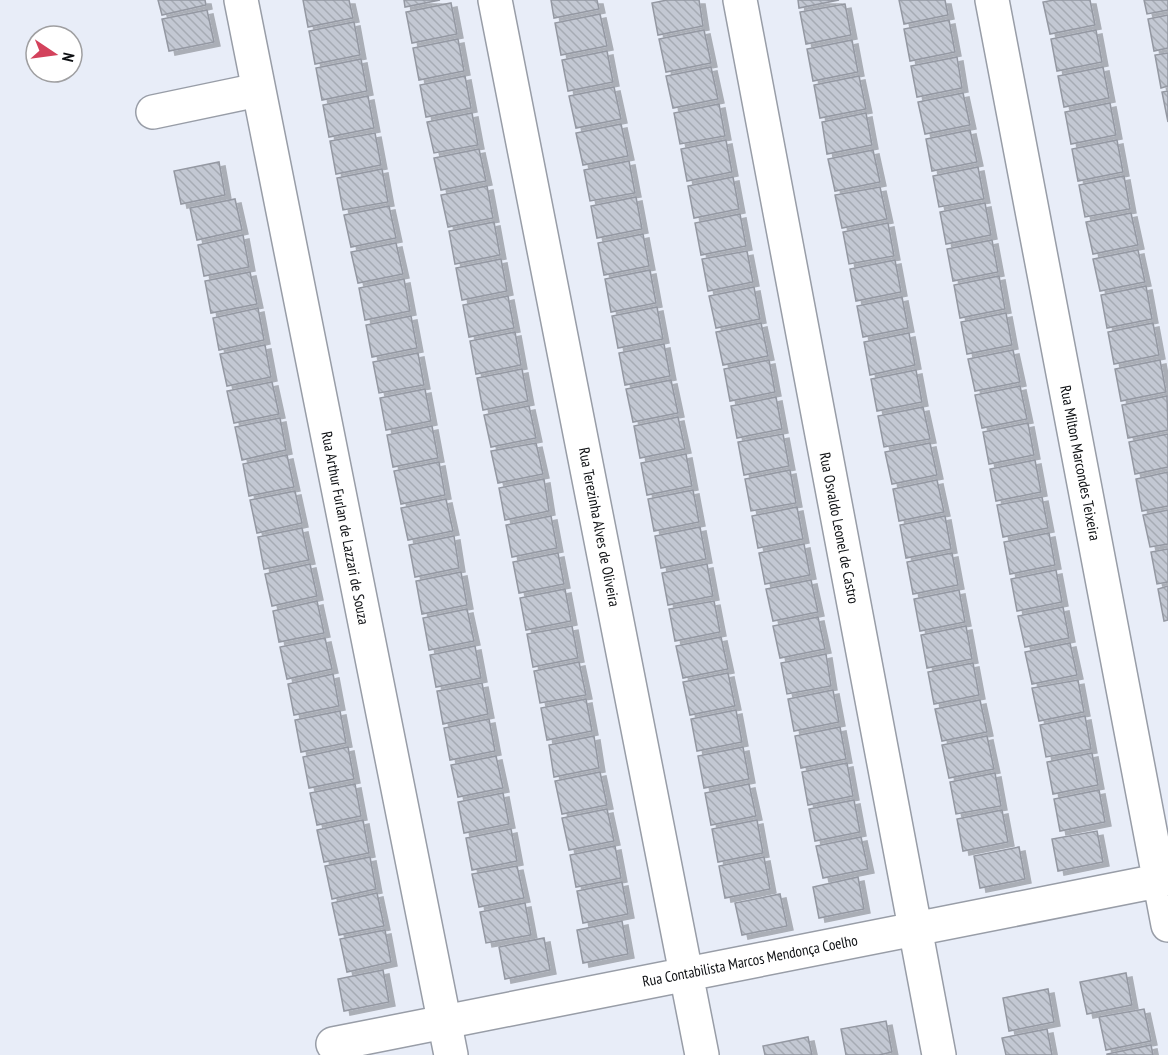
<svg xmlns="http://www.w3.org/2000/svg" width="1168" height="1055" viewBox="0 0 1168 1055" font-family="'PT Sans Narrow',sans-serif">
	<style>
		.building { fill: url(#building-back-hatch); stroke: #9498a2; stroke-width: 1.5; filter: url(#shadow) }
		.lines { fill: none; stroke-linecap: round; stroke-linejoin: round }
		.street-casing { stroke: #989da7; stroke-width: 36 }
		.secondary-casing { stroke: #989da7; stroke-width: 36 }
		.street { stroke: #fff; stroke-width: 33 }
		.secondary { stroke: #fff; stroke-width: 33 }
		.labels { text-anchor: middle; stroke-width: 6; stroke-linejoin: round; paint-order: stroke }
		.street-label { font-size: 15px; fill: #0e1013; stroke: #fff }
	</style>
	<defs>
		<pattern id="building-back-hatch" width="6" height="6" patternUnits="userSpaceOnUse" patternTransform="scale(1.5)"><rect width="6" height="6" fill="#c3c8d3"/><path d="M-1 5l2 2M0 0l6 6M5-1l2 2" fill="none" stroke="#a6abb4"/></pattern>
		<filter id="shadow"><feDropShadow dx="6" dy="4" stdDeviation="0" flood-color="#0004"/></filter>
	</defs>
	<rect width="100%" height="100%" fill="#e8edf8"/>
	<!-- building -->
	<path class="building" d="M158,0H205L206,5L162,15Z
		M303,0H349L353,18L308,27Z
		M404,0H440L405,7Z
		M551,0H597L599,9L554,18Z
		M667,0H699L703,26L658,35L652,3Z
		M798,0H839L799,8Z
		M899,0H945L948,15L904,24Z
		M1054,0H1090L1095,25L1050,34L1043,2Z
		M1144,0H1168V10L1147,14Z
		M451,3L457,34L412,43L406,12Z
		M845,4L851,35L806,44L800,12Z
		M207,10L214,42L169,51L162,19Z
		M600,14L607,46L561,55L555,23Z
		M1168,15V48L1154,51L1148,19Z
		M949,20L955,52L910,61L904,29Z
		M354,22L360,55L315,64L309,31Z
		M704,30L711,63L666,72L659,39Z
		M1096,30L1102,62L1057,71L1051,39Z
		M458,39L464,71L419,80L413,48Z
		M852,40L858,72L813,81L807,49Z
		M607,51L613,82L568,91L562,60Z
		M1168,53V86L1161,88L1155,55Z
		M957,57L962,88L917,97L911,66Z
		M361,59L367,91L322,100L316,68Z
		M711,67L718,99L673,108L666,76Z
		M1103,67L1109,98L1064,107L1058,76Z
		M465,76L471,108L426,117L420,85Z
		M859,76L866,109L820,118L814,85Z
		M614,87L621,119L576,128L569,96Z
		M1168,91V122L1162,92Z
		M963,93L970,125L925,134L918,102Z
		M368,96L374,128L329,137L323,105Z
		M1110,103L1116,135L1071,144L1065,112Z
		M719,104L725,136L680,144L674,113Z
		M472,113L478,145L434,153L427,122Z
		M866,113L872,145L827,154L822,122Z
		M621,124L628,156L583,165L576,133Z
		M970,130L977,162L932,171L926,139Z
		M375,133L381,165L336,174L330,141Z
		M726,140L732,172L687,181L681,149Z
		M1117,140L1123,172L1078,181L1072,149Z
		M479,149L486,181L441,190L434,158Z
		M873,150L880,182L835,191L828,159Z
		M629,161L635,193L590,201L584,170Z
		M219,162L225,195L181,204L174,171Z
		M978,167L984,199L939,207L933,176Z
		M382,169L388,202L343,210L337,178Z
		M1124,176L1130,209L1085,217L1079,185Z
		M733,177L739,209L694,218L688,186Z
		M487,186L493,218L448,227L441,195Z
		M880,187L887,219L842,228L835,195Z
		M636,197L642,229L597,238L591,206Z
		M235,199L242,230L197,240L190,208Z
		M985,203L991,235L946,244L940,212Z
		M389,206L396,238L351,247L344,215Z
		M1131,213L1138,245L1093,254L1086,222Z
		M740,214L746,246L701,255L695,223Z
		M494,222L500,255L455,264L449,231Z
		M888,223L894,256L849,264L843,232Z
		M643,234L649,266L604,275L598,243Z
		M243,235L249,267L204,276L198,245Z
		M992,240L998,272L953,281L947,249Z
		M396,243L403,274L358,283L351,252Z
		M1138,250L1145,282L1100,291L1093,259Z
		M747,251L753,282L708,291L702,259Z
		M501,259L507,291L462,300L456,268Z
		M895,260L901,292L856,301L850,269Z
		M650,270L656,303L611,312L605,279Z
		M250,272L257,304L211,313L205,281Z
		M999,276L1005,309L960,318L954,285Z
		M404,279L410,311L365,320L359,288Z
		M1146,286L1152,319L1107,328L1101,295Z
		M754,287L760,319L716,328L709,296Z
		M508,296L514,328L469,337L463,305Z
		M902,297L908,328L863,337L857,306Z
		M657,307L663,339L618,348L612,316Z
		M258,308L264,340L219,350L213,318Z
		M1006,313L1012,345L967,354L961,322Z
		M411,316L417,348L372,357L366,325Z
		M761,323L768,356L723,365L716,332Z
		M1153,323L1159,355L1114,364L1108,332Z
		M515,332L521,365L476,374L470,341Z
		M909,333L915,365L870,375L864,342Z
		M664,344L670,376L625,385L619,353Z
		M265,345L271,377L227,386L220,354Z
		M1013,350L1020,382L975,391L968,359Z
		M418,353L424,385L379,393L373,362Z
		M769,360L775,392L730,401L724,369Z
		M1160,360L1166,392L1121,401L1115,369Z
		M522,369L528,401L483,410L477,378Z
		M916,370L922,402L877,411L871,379Z
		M671,380L678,413L633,422L626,389Z
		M272,382L279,414L234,423L227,391Z
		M1020,386L1027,419L982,428L975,395Z
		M425,389L431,421L386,430L380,398Z
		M1167,396L1168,430L1128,438L1122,405Z
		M776,397L782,429L737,438L731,406Z
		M529,406L536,438L491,447L484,415Z
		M923,407L930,439L884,447L878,416Z
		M678,417L685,449L640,458L634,426Z
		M280,418L286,450L242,460L235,427Z
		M1028,423L1034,455L989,464L983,432Z
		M432,426L438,458L393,467L387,435Z
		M783,434L789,466L744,475L738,442Z
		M1168,434V467L1135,474L1129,442Z
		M536,443L543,474L498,483L491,451Z
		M930,443L937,475L892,484L885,452Z
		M686,454L692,486L647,495L641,463Z
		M287,455L294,487L249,496L243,464Z
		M1035,460L1041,492L996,501L990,469Z
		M439,462L445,495L401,504L394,471Z
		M790,470L796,503L751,511L745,479Z
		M1168,472V506L1142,511L1136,479Z
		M544,479L549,511L505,520L499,488Z
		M937,480L944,512L899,521L893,489Z
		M693,490L699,522L654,531L648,499Z
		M295,491L302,523L257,533L250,500Z
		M1042,497L1048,528L1003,537L997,505Z
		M446,499L453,531L408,540L401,508Z
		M797,507L803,539L758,548L752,516Z
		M1168,510V544L1150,547L1143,515Z
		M551,516L557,548L512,557L506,525Z
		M945,516L951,549L906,558L900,525Z
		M700,527L706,559L661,568L655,536Z
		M302,528L309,560L264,569L258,537Z
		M1049,533L1055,565L1010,574L1004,542Z
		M454,536L459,568L415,577L409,545Z
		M804,544L810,575L765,584L759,553Z
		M1168,549V582L1157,584L1151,552Z
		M558,553L564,584L519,593L513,562Z
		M952,553L958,585L913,594L907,562Z
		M310,564L317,596L272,606L265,574Z
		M707,564L713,596L668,605L662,573Z
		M1056,570L1062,602L1017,611L1011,579Z
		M461,572L467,605L422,614L416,581Z
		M811,580L818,612L773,621L766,589Z
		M1168,586V620L1164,621L1158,589Z
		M565,589L571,621L526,630L520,598Z
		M959,590L965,622L920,631L914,599Z
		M317,601L324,633L279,642L273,611Z
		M714,601L720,632L675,641L669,609Z
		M1063,607L1069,638L1025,647L1018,616Z
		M467,609L474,641L429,650L423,618Z
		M818,617L825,649L780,658L773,626Z
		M572,626L578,658L533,667L527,634Z
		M966,626L972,659L927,668L921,635Z
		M721,637L728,669L683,678L676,646Z
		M325,638L332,669L287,679L280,647Z
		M1070,643L1077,675L1032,684L1025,652Z
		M475,646L481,678L436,687L430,655Z
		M826,654L831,686L787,694L781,663Z
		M579,662L586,695L540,703L534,671Z
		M973,663L979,695L934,704L928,672Z
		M728,673L735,706L690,715L683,682Z
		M333,674L339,706L294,715L288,684Z
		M1078,680L1084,712L1039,721L1032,688Z
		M482,683L488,714L443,724L437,691Z
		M833,690L839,722L794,731L788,699Z
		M586,699L592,731L547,740L541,708Z
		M980,700L987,732L942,741L935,709Z
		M736,710L742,742L697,751L691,719Z
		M340,711L346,743L301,752L295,720Z
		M1085,716L1091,749L1046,757L1040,725Z
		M489,719L495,751L450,760L444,728Z
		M840,727L846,759L801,768L795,736Z
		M594,736L599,768L554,777L549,745Z
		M987,736L994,769L949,778L942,745Z
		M348,747L354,779L309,788L303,757Z
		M743,747L749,779L704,788L698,756Z
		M1092,753L1098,785L1053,794L1047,762Z
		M496,756L503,788L458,797L451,765Z
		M847,763L853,796L808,805L802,772Z
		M600,772L607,805L562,814L555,781Z
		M995,773L1001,806L956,814L950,782Z
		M355,784L361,816L317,825L310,793Z
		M749,784L756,816L711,825L705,793Z
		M1099,790L1105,822L1060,831L1054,799Z
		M503,793L509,824L464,833L458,802Z
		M854,800L860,832L815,841L809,809Z
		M607,809L614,841L569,850L562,818Z
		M1002,810L1008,842L963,851L957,819Z
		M363,820L369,853L324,862L317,830Z
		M757,820L763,853L718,862L712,829Z
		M511,829L517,861L472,870L466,838Z
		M1097,831L1103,862L1058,871L1052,839Z
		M861,837L868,869L823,878L816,846Z
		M615,846L621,878L576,887L570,855Z
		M1019,847L1025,879L980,888L974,856Z
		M370,857L376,889L332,899L325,866Z
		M764,857L770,889L725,898L719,866Z
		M517,866L524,898L479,907L472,874Z
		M858,877L864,909L819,918L813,887Z
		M622,882L628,914L583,923L577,891Z
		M377,893L384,926L339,935L332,903Z
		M780,894L787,926L742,935L735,903Z
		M525,903L531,935L486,943L480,912Z
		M622,921L628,954L583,963L577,930Z
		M385,930L391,962L347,972L340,939Z
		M544,938L550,970L505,979L499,947Z
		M383,970L389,1002L344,1011L338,979Z
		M1126,973L1132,1005L1087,1014L1080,982Z
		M1048,989L1054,1022L1009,1031L1003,998Z
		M1144,1009L1151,1041L1106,1050L1099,1017Z
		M886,1021L892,1052L879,1055H846L841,1029Z
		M1047,1029L1052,1055H1006L1002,1038Z
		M808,1037L812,1055H765L763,1046Z
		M1151,1045L1153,1055H1107V1054Z"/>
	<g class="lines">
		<!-- street casing -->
		<g class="street-casing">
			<path id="street" d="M495,0L702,1055
				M740,0L939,1055
				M992,0L1168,925
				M153,112L258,90
				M333,1044L1168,879"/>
		</g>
		<!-- secondary casing -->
		<g class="secondary-casing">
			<path id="secondary" d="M241,0L451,1055"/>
		</g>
		<!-- street -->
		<use href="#street" class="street"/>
		<!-- secondary -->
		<use href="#secondary" class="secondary"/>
	</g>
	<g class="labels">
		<!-- street labels -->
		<g class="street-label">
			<text transform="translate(1080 463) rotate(79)" y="5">Rua Milton Marcondes Teixeira</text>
			<text transform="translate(599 527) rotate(79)" y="5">Rua Terezinha Alves de Oliveira</text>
			<text transform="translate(345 528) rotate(79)" y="5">Rua Arthur Furlan de Lazzari de Souza</text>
			<text transform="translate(839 528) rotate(79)" y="5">Rua Osvaldo Leonel de Castro</text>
			<text transform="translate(750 961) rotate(-11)" y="5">Rua Contabilista Marcos Mendonça Coelho</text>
		</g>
	</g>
	<!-- north arrow -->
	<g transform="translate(54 54) rotate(103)"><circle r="28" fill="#ffffff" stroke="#9f9fa1" stroke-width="1.5"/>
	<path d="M0-4.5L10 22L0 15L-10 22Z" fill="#d3425c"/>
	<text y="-9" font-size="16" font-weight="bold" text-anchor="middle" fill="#0e1013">N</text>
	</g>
</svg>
